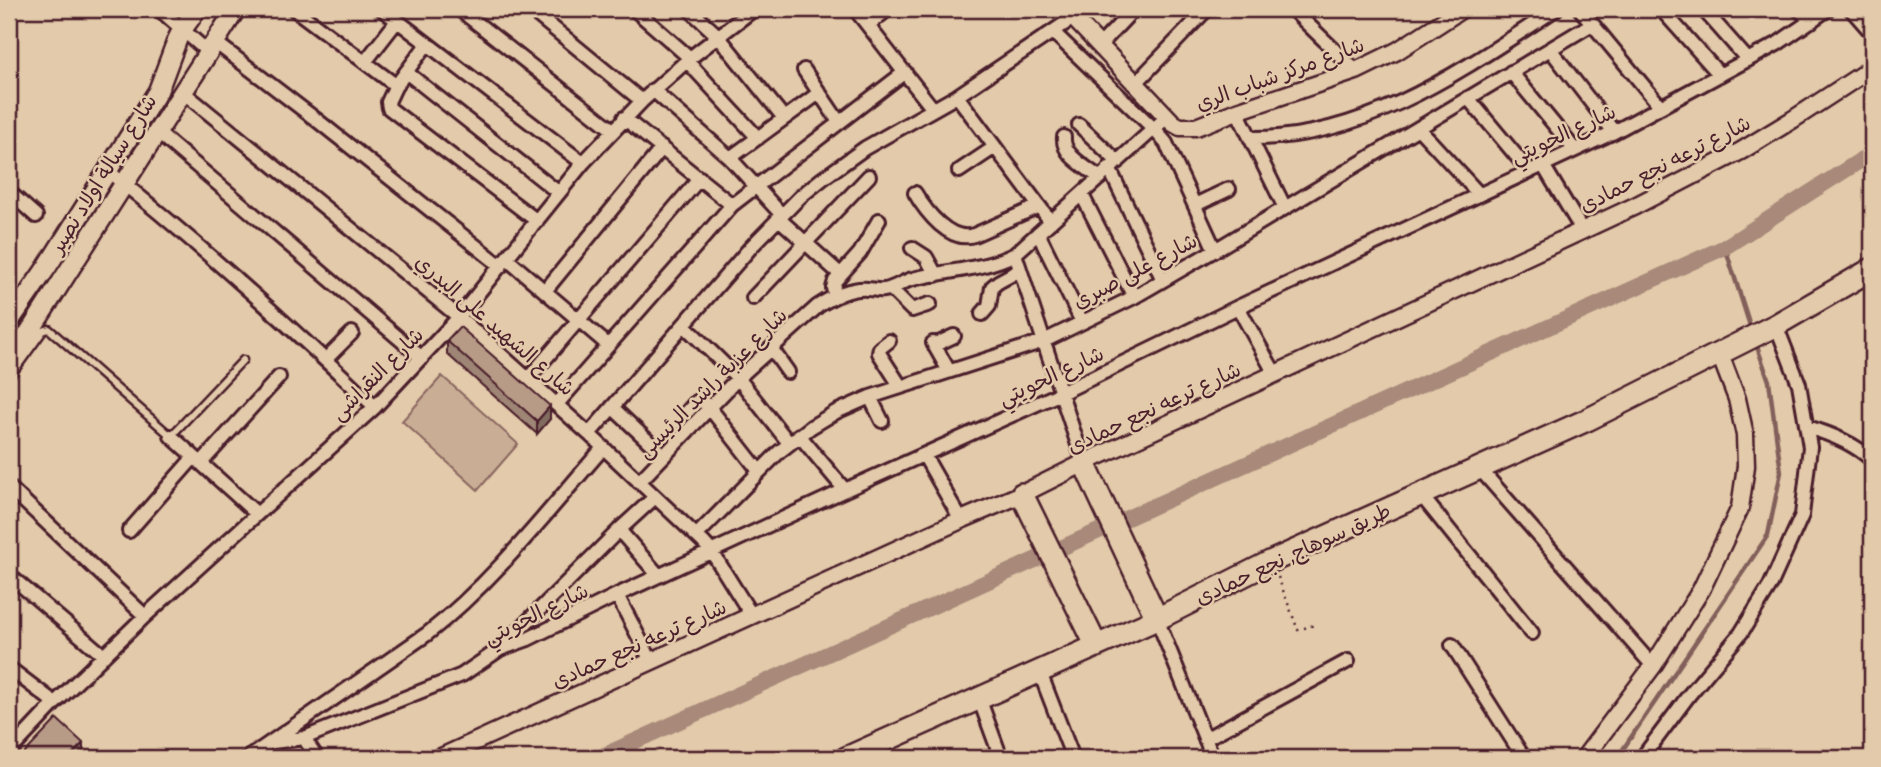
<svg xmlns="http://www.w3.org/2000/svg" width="1881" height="767" viewBox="0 0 1881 767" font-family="Delius,'Playpen Sans Arabic',sans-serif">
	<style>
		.green { fill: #c9ae95; stroke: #8a6660; stroke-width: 2 }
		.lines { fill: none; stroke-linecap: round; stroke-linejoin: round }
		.stream { stroke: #825f5a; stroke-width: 4.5 }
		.canal { stroke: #a8897a; stroke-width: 16 }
		.service-casing { stroke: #4a1f2b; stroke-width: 11 }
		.minor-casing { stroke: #4a1f2b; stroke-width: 18 }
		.tertiary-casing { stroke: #4a1f2b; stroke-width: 21 }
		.secondary-casing { stroke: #4a1f2b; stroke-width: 23 }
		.primary-casing { stroke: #4a1f2b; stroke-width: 26 }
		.path { stroke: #4a1f2b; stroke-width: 2.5; stroke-dasharray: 2 5; stroke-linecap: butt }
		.service { stroke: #e2caaa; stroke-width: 6 }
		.minor { stroke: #e2caaa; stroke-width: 12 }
		.tertiary { stroke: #e2caaa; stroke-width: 16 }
		.secondary { stroke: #e2caaa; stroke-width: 18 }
		.primary { stroke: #e2caaa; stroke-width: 21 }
		.wall { fill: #9e8574; stroke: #4a1f2b; stroke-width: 2 }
		.shaded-wall { fill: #816c5e; stroke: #4a1f2b; stroke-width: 2 }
		.building { fill: #b89b87; stroke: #4a1f2b; stroke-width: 2 }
		.labels { text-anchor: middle; stroke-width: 5; stroke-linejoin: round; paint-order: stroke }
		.street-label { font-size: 21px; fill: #4a1f2b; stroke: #e2caaa }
	</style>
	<rect width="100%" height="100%" fill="#e2caaa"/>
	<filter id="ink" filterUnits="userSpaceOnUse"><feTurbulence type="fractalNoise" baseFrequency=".0143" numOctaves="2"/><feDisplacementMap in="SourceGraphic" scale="14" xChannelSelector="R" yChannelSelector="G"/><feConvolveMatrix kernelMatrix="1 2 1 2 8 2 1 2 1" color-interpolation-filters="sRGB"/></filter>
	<g filter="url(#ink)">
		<!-- green -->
		<path class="green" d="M442,376L518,444L478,490L402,421Z"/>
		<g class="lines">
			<!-- stream -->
			<path class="stream" d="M1725,247L1751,329
				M1617,758L1768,535L1781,472L1769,381L1755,341"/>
			<!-- canal -->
			<path class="canal" d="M598,758L1725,247L1872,153"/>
			<!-- service casing -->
			<g class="service-casing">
				<path id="service" d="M9,378L43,331L49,329L171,436L243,360"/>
			</g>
			<!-- minor casing -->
			<g class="minor-casing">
				<path id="minor" d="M159,9L208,52
					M294,9L394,84L395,87
					M382,9L583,163
					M459,9L613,130
					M530,9L642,101
					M634,9L690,58
					M689,9L718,36L784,118
					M855,9L933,109
					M1292,9L1356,71
					M1580,9L1661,107
					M1661,9L1720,75
					M1703,9L1748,60
					M1798,9L1812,21
					M1851,9L1872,33
					M868,25L888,9
					M1053,32L1154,129L1166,143L1215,250
					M215,42L318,121L501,266
					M427,44L395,87L388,102L389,108L537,221
					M1099,46L1134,9
					M1550,49L1614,132
					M687,61L758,138
					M365,62L397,21
					M804,70L839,122
					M406,72L559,193
					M1511,72L1575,150
					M1136,83L1207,9
					M653,90L730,158L782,215
					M183,92L459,317L589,434L703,542L712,552L752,616
					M957,96L1051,222
					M1468,98L1529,171
					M1237,111L1285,208
					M624,118L732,205
					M1079,125L1118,162
					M1419,129L1479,194
					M157,132L422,358
					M1064,137C1062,156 1087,167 1100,178
					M1250,138C1365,140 1464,69 1556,9
					M730,158L819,93
					M1543,165L1582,230
					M1109,168L1163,280
					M108,171C201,245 289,325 375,407
					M959,171L995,147
					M9,192L36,216
					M915,193C926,212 950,243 974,235L1039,206
					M1082,195L1134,297
					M1195,205L1229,189
					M778,218L840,274
					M1038,233L1082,322
					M912,248L926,257L936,275
					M1015,254L1084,463
					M507,259L608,345
					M891,289L912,310L930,304
					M545,291L662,148
					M835,296L833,288L835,281L860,253L879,220
					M753,298L869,176
					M1238,307L1275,374
					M982,314L989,306L992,287L998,282L1020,270
					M684,325L738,378L789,443
					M889,341L880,348L879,353L901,387
					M933,343L949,371
					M935,345L954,336
					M771,348L788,372
					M325,360L352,333
					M528,379L700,178
					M870,397L882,421
					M557,404L732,205L905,72
					M612,407L664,456
					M688,411L696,402L702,401L709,407L759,471
					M1807,427C1831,434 1854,443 1872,460
					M589,434L751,247L801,196L822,179L865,148L957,96L1073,18
					M799,435L845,490
					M171,436L257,514
					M924,455L961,520
					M201,463L279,377
					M1480,469L1653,666
					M639,482L738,378L818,306C832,297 851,287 868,289C874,289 878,291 884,290C893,289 901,283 909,280C944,270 982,271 1015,254L1167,117
					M9,487L145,616
					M1421,495L1532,633
					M619,530L659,576
					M129,531L194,457
					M697,535L779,452L811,427L836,412L870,397L1044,341L1134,297L1215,250L1592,24
					M9,575L104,656
					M617,595L651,661
					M1157,619L1213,758
					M505,644L619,530L655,497
					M1452,645L1524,758
					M9,668L55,703
					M1039,670L1073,758
					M979,698L1001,758
					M304,738L317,758
					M1205,739L1348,661
					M273,742L304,738L462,675L500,649L528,639L617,595L845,490L1061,393L1238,307L1614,132L1777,44L1828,9
					M9,752L55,703L145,616L375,407L459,317L583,163L642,101L690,58L754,9
					M248,758L427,634C494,581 547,512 603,448
					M1642,758L1689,695L1741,633L1770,586L1802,515L1810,447L1799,384L1776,325"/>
			</g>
			<!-- tertiary casing -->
			<g class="tertiary-casing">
				<path id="tertiary" d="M1065,9L1173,123L1180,127H1196L1237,111L1356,71L1397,51L1462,9
					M439,758L961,520L1022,494L1084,463L1635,206L1741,151L1792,120L1872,68
					M1584,758L1653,666L1701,590L1740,508L1746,466L1745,435L1737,399L1719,352"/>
			</g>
			<!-- secondary casing -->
			<g class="secondary-casing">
				<path id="secondary" d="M9,322L47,267L158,91L177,40L182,30L197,9
					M9,364L236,9"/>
			</g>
			<!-- primary casing -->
			<g class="primary-casing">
				<path id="primary" d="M1084,463L1157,619
					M1022,494L1096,645
					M846,758L1157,619L1272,561L1587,420L1776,325L1872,269"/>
			</g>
			<!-- path -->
			<path class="path" d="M1278,577L1298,630L1317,624"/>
			<!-- service -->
			<use href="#service" class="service"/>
			<!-- minor -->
			<use href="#minor" class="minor"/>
			<!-- tertiary -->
			<use href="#tertiary" class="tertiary"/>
			<!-- secondary -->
			<use href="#secondary" class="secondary"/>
			<!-- primary -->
			<use href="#primary" class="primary"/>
		</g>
		<!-- wall -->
		<path class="wall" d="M447,341L550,419L537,434L447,354Z"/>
		<!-- shaded-wall -->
		<path class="shaded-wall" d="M550,406V419L537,434V421Z
			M83,743V756L82,758H69Z"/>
		<!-- building -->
		<path class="building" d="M460,327L550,406L537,421L447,341Z
			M57,719L83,743L69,758H20Z"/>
	</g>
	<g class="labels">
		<!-- street labels -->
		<g class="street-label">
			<text transform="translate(1280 74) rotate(-20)" y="7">شارع مركز شباب الري</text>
			<text transform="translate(1563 134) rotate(-25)" y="7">شارع الحويتي</text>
			<text transform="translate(1665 164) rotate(-27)" y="7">شارع ترعه نجع حمادى</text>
			<text transform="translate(103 174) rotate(-58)" y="7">شارع سيالة اولاد نصير</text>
			<text transform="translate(1135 271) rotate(-28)" y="7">شارع على صبرى</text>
			<text transform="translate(495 325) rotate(41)" y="7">شارع الشهيد على البدري</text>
			<text transform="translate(377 374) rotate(-45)" y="7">شارع النقراشى</text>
			<text transform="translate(1051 376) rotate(-25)" y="7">شارع الحويتي</text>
			<text transform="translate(712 383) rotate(-45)" y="7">شارع عزبة راشد الرئيسى</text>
			<text transform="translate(1154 408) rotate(-25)" y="7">شارع ترعه نجع حمادى</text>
			<text transform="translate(1293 554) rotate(-25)" y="7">طريق سوهاج, نجع حمادى</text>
			<text transform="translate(536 614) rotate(-26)" y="7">شارع الحويتي</text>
			<text transform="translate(639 644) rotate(-24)" y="7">شارع ترعه نجع حمادى</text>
		</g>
	</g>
	<!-- margin -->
	<rect width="1881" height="767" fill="none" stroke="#e2caaa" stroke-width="35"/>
	<rect x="18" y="18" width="1846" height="732" fill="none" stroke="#4a1f2b" stroke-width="2.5" filter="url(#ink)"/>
</svg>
